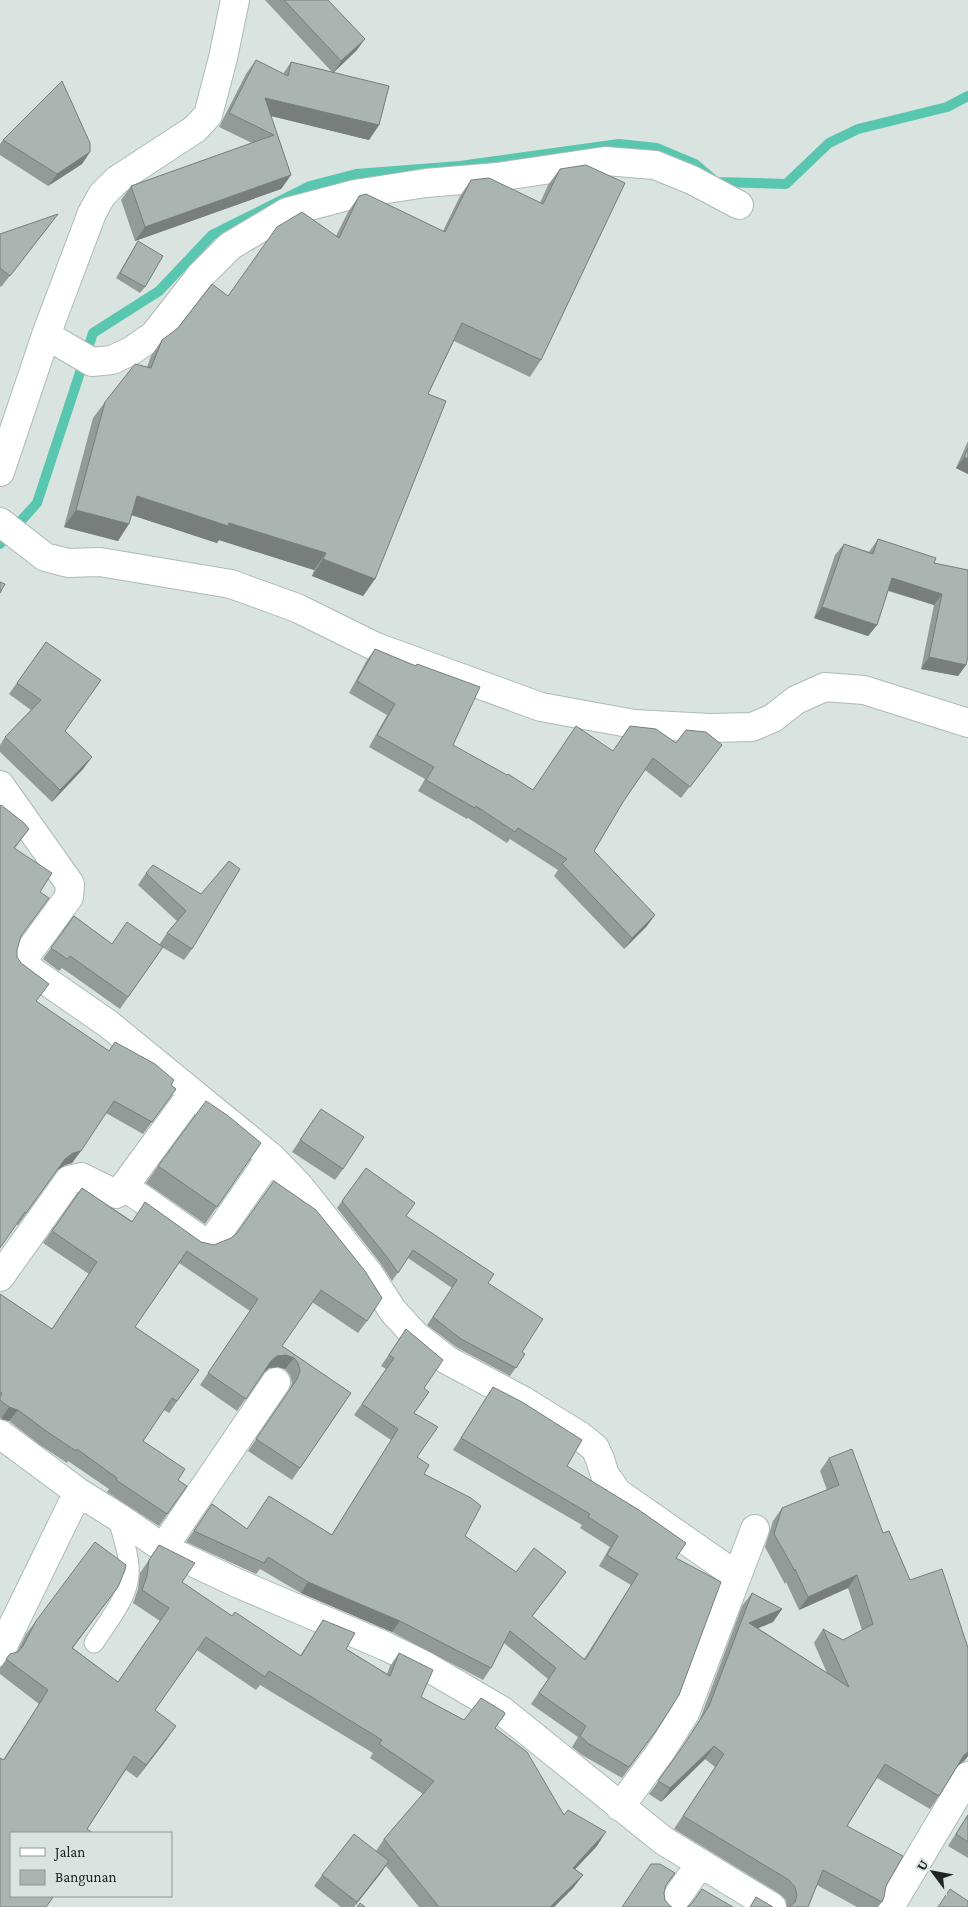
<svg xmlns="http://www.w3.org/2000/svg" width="968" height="1907" viewBox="0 0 968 1907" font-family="'Crimson Pro',serif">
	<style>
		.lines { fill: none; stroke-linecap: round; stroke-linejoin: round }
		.stream { stroke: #59c6af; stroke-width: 10 }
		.lane-casing { stroke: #afb9b6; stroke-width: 21 }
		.street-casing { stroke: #afb9b6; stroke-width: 30 }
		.lane { stroke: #fff; stroke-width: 19 }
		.street { stroke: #fff; stroke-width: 28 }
		.wall { fill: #929b98 }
		.shaded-wall { fill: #777e7c }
		.building { fill: #aab4b1; stroke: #777e7c }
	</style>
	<rect width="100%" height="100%" fill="#d9e3e0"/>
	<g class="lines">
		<!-- stream -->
		<path class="stream" d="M0,544L37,503L93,333L159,291L212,235L310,186L356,174L460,166L619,144L657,148L695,164L716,182L786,184L829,143L858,129L947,107L968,96"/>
		<!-- lane casing -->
		<g class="lane-casing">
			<path id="lane" d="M94,1643C108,1621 132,1594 129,1566C128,1550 121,1533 118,1517"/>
		</g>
		<!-- street casing -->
		<g class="street-casing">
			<path id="street" d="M46,335L92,362L112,360L131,351L154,335L200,276L230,246L287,212L355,194L426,183L497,177L605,161L655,165L692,180L739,205
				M0,472L46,335L92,213L102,195L117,180L195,129L208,115L223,58L235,0
				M0,522L45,557L68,563L100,562L231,584L297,608L376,647L541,707L634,724L710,728L752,727L773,718L796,700L825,687L864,690L968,723
				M0,785L70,884L69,897L25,957L24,964L29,969L107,1023L271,1157L299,1186L369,1274L393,1311L415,1335L447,1360L522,1400L580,1436L595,1448L600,1459L605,1475L618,1493L737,1576
				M125,1187L202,1241H206L216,1236L271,1157
				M0,1277L69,1180L81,1177L116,1194L120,1192L192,1094
				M0,1434L78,1492L118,1517L163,1548L237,1583L385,1646L424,1665L501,1710L664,1841L772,1907
				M163,1548L276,1382
				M0,1652L78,1492
				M620,1807L661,1751L685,1713L755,1529
				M670,1907L700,1864
				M890,1907L968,1776"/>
		</g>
		<!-- lane -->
		<use href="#lane" class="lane"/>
		<!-- street -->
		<use href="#street" class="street"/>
	</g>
	<!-- wall -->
	<path class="wall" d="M265,0H328L357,50L334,72L379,125L369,140L271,116L291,175L281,189L135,241L121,200L131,186L252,143L219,127L246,74L256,60L283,74L291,62L332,72Z
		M3,140L90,152L82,164L48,186L0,155V144Z
		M560,169L541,360L530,377L454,341L428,394L375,579L363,596L312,576L314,570L219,540L217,543L132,515L118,541L64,527L93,418L105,402L147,367L151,356L162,340L228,296L336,236L348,212L359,196L443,231L460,196L471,180L540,203L548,185Z
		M50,225L1,287L0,286V234Z
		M138,241L145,287L140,293L116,278Z
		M968,441V474L956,468Z
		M878,539L934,563L966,665L958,676L921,669L934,605L888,591L877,625L868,636L814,618L835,555L844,544L869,552Z
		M46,642L65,731L92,757L83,769L52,802L0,752V745L5,737L31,710L9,694Z
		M375,649L453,745L533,790L613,751L676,743L722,745L681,798L645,770L623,802L594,851L647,926L624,949L554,876L558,870L510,839L507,843L468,818L467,819L418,791L425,779L369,747L387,715L349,693L367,660Z
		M0,806L29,829L15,848L40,892L20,937L17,950V957L36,1002L109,1051L115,1042L176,1089L143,1134L106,1113L72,1163L65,1165L56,1171L18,1225L16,1224Z
		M146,873L201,894L192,949L184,960L160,946L163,947L120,1009L62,968L59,971L43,959L74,916L112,944L159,945L167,933L177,921L138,885Z
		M313,1120L343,1169L335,1180L292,1152Z
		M261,1143L205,1224L146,1183L158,1166Z
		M366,1168L406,1216L488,1283L522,1352L525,1354L510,1376L456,1347L427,1325L452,1288L408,1258L392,1281L381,1264L337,1208Z
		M82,1188L132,1221L201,1242L214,1245L231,1238L237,1233L367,1321L358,1333L312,1302L282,1346L351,1393L292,1480L248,1451L289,1391L292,1383L290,1375L285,1369L278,1367L269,1368L264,1373L237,1411L200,1385L250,1311L179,1263L135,1327L199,1370L169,1413L164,1410L143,1441L178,1480L187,1486L159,1526L107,1492L109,1489L68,1461L67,1463L40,1445L9,1421L0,1418V1294L52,1329L89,1274L43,1243Z
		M406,1329L424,1388L414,1413L417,1457L424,1474L465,1536L516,1572L558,1583L532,1616L584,1659L631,1585L599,1566L610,1547L580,1528L582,1525L453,1450L493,1387L567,1466L676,1558L656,1731L622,1778L582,1755L572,1747L578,1737L531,1704L548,1679L504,1643L491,1668L483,1680L392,1632L301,1593L260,1569L256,1574L186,1542L212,1504L247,1529L332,1534L391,1440L354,1415L386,1369L381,1366Z
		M829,1458L883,1533L910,1580L968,1647V1756L964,1761L957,1766L939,1796L930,1809L877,1778L847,1826L886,1886L882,1902L878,1907H857L817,1885L808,1907H787L786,1900L780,1894L674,1829L715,1767L705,1759L661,1802L649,1794L677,1756L700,1719L742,1606L752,1593L782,1609L773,1622L758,1628L827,1673L814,1643L823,1629L843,1640L862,1630L848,1588L799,1610L786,1582L785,1584L765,1547L773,1521L782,1508L827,1490L820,1471Z
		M159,1545L182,1582L232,1616L300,1656L323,1620L346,1649L387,1674L390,1666L399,1653L421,1697L464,1720L495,1728L564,1815L597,1846L575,1869L583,1875L573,1888L554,1907H419L386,1866L354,1907H341L314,1886L322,1875L376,1851L384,1839L423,1794L370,1758L373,1753L260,1685L256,1690L197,1650L155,1710L167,1739L137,1778L126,1770L87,1829L3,1760L39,1704L0,1674V1668L10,1654L17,1652L26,1634L36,1621L118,1587L73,1648L118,1682L160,1621L133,1603L138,1589L140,1573Z
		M968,1814V1858L948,1846Z"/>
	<!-- shaded-wall -->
	<path class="shaded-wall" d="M365,39L357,50L333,73L341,61Z
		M265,98L379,125L369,140L255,112Z
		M90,152L82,164L48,186L57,174Z
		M291,175L281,189L135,241L145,227Z
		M964,457L968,459V474L956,468Z
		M137,496L229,523L326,553L314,570L219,540L217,543L125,513Z
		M76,510L129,524L118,541L64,527Z
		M323,559L375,579L363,596L312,576Z
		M892,578L942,594L934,605L884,589Z
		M822,607L877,625L868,636L814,618Z
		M929,657L966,665L958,676L921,669Z
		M92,757L83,769L52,802L60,790Z
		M655,915L647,926L624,949L632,938Z
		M81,1151L72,1163L65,1165L56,1171L18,1225L65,1159L73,1153Z
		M286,1355L294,1358L285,1369L278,1367L269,1368L263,1373L271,1361L277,1356Z
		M9,1407L18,1410L9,1421L1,1419Z
		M566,1572L558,1583L524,1627L532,1616Z
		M857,1575L848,1588L799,1610L808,1597Z
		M308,1582L400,1621L392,1632L301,1593Z
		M782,1609L773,1622L740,1636L749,1623Z
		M176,1726L167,1739L137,1778L146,1765Z
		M714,1746L705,1759L661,1802L670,1788Z
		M968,1752V1756L964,1761L955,1768L964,1755Z
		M606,1832L597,1846L564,1881L573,1868Z
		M389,1861L381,1873L354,1907L357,1902Z
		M583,1875L573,1888L554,1907H550Z"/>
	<!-- building -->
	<path class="building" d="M284,0H328L365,39L341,61Z
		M256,60L288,76L291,62L389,86L379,125L265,98L291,175L145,227L131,186L274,135L229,113Z
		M62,81L90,143V152L57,174L3,140Z
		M586,165L625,183L541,360L462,323L428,394L446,401L375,579L323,559L326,553L229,523L228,526L137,496L129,524L76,510L105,402L135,364L151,368L162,340L178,328L212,284L228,296L277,227L302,212L339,238L359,196L366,194L445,232L471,180L489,178L543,204L560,169Z
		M58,214L10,276L0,268V234Z
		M138,241L163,256L145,287L120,273Z
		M968,448V459L964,457Z
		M878,539L936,558L934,563L968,570V656L966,665L929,657L942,594L892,578L877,625L822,607L844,544L873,554Z
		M0,582L5,584L0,593Z
		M46,642L101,680L65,731L92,757L60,790L5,737L41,700L17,683Z
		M375,649L416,666L417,664L480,687L453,745L507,775L508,774L533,790L576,726L613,751L630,726L656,729L676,743L686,730L706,732L722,745L690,787L653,758L623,802L594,851L655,915L632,938L562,864L567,859L518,828L515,832L476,806L475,808L426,780L434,767L377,735L395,704L357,681Z
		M1,805L24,823L29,829L14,848L52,873L40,892L49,898L21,936L17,950V957L21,963L49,984L36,1001L109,1051L115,1042L155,1064L174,1080L171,1085L176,1089L152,1122L114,1101L81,1151L73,1153L65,1159L26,1213L25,1212L0,1248V806Z
		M229,861L240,869L192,949L167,933L186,911L146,873L153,865L201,894Z
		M74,916L112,944L127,922L163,947L128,997L70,956L67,959L51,948Z
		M206,1101L227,1115L261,1143L217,1207L158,1166Z
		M321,1109L364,1137L343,1169L300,1140Z
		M366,1168L415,1203L406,1216L494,1274L488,1283L543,1319L522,1352L525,1354L516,1368L461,1339L433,1317L457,1280L413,1250L398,1273L387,1257L342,1201Z
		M274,1181L316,1210L365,1271L382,1298L367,1321L321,1290L282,1346L351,1393L300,1468L256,1439L297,1379L300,1371L298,1363L294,1358L286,1355L277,1356L271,1361L246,1399L208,1373L258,1299L187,1251L135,1327L199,1370L177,1401L172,1398L143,1441L185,1469L178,1480L187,1486L167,1514L116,1480L117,1478L77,1449L76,1451L49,1433L18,1410L9,1407L0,1400V1397L2,1393L0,1392V1294L52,1329L97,1262L52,1231L82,1188L132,1222L145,1202L201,1242L214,1245L231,1238L237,1233Z
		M406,1329L443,1360L424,1388L429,1392L414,1413L438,1427L417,1457L429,1465L424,1474L471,1498L481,1506L465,1536L516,1572L534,1548L566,1572L532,1616L585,1660L638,1574L607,1555L618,1536L588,1517L590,1514L461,1438L493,1387L522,1402L582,1440L567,1466L639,1510L686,1543L676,1558L721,1582L679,1695L656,1731L629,1767L589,1744L580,1736L586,1726L539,1693L556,1668L510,1631L491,1668L400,1621L308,1582L268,1557L264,1563L194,1531L212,1504L247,1529L269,1496L332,1535L398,1429L362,1404L394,1358L389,1355Z
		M852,1449L883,1533L889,1531L910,1580L942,1569L968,1648V1752L964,1755L939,1796L885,1764L847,1826L903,1856L886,1886L884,1897L882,1902L823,1870L808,1907H789L795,1902L797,1895L795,1887L789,1880L683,1816L724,1754L714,1746L670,1788L658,1781L683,1746L709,1706L752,1593L782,1609L749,1623L849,1687L823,1629L843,1640L873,1624L857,1575L808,1597L795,1569V1571L774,1534L782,1508L839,1485L829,1458Z
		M95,1542L126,1565L125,1570L118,1587L72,1648L118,1682L169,1608L142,1590L147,1576L149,1560L159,1545L195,1563L182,1582L232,1616L235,1612L301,1656L323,1620L355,1633L346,1649L390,1676L399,1653L433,1670L421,1697L464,1720L481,1698L504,1712L505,1714L495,1728L527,1752L564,1815L568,1810L606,1832L573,1868L583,1875L550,1907H439L384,1839L434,1781L379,1744L382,1740L269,1671L265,1677L206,1637L155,1710L176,1726L146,1765L134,1756L87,1829L93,1833H11V1896H54L46,1907H0V1758L4,1760L48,1690L6,1659L10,1654L18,1652L23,1646L36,1621Z
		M968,1815V1842L956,1834Z
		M354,1834L389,1861L357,1902L322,1875Z
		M651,1864H660L675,1873L666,1885L664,1893L665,1900L670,1906L672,1907H622Z
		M702,1889L733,1907H687L692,1903Z
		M950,1889L968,1901V1907H938Z
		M756,1897L773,1907H750Z
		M360,1903L365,1907H357Z"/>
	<!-- legend -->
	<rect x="10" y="1832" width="162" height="65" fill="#d9e3e0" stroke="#8f9794"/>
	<rect x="20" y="1848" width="25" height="8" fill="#ffffff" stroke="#8f9794"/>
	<text x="55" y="1857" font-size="15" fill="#202423">Jalan</text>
	<rect x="20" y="1870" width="25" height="15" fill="#aab4b1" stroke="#8f9794"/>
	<text x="55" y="1882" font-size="15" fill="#202423">Bangunan</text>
	<!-- north arrow -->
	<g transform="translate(933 1872) rotate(302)" stroke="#d9e3e0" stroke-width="4" paint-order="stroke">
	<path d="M0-4L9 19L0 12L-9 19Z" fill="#202423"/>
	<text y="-8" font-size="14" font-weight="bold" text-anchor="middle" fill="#202423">U</text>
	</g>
</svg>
